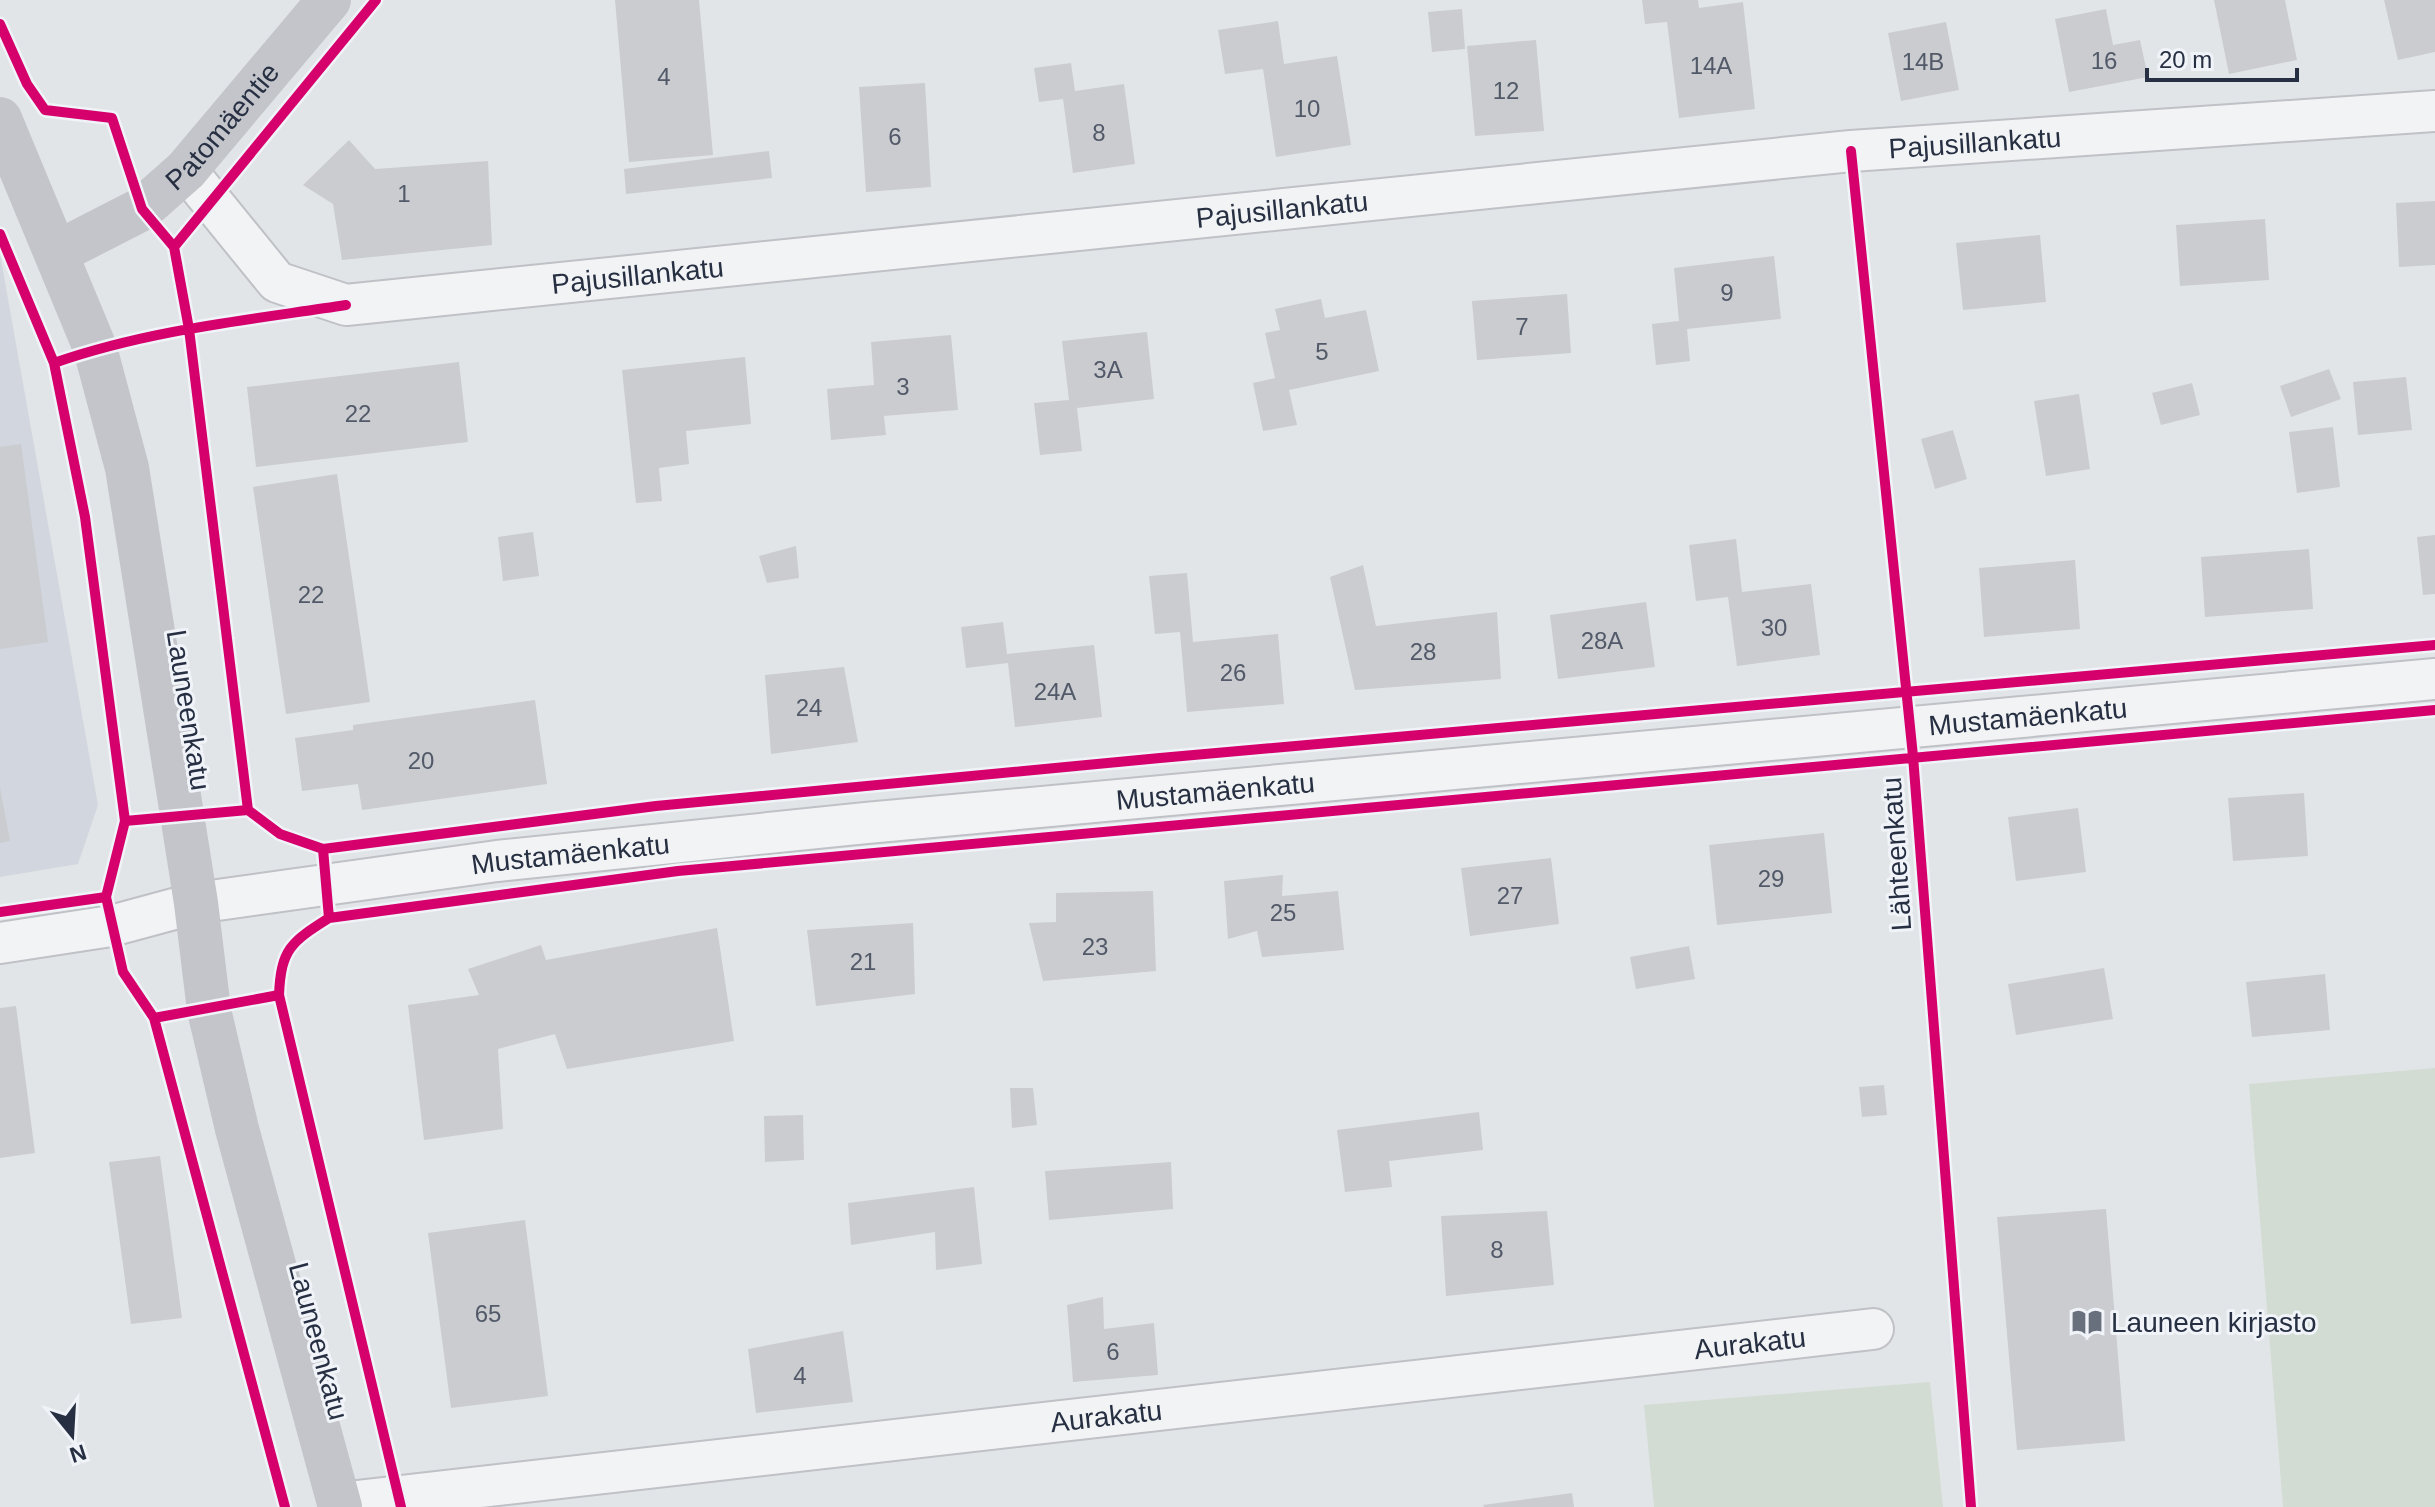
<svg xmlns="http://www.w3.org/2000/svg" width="2435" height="1507" viewBox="0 0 2435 1507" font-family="Arial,sans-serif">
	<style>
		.built { fill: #d2d6de }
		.green { fill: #d2dcd3 }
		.building { fill: #caccd0 }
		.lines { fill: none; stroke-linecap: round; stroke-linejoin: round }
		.street-casing { stroke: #bfc1c6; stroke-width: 44 }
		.street { stroke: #f2f3f4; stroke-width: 40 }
		.secondary { stroke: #c3c5ca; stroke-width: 44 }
		.cycleway-casing { stroke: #f0f3f8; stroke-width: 15 }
		.cycleway { stroke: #d6006c; stroke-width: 10 }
		.labels { text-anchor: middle; stroke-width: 6; stroke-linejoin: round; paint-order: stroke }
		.number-label { font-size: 24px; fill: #525968 }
		.street-label { font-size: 28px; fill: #273043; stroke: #f0f3f8 }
		.poi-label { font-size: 28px; fill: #273043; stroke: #f0f3f8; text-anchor: start }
	</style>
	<rect width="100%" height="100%" fill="#e2e5e8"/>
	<!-- built -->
	<path class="built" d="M0,254L98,805L78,864L0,877Z"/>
	<!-- green -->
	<path class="green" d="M2435,1068V1507H2283L2249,1084Z
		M1930,1382L1943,1507H1654L1644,1405Z"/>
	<!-- building -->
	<path class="building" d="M615,0H699L713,155L629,162Z
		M1642,0H1698L1699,8L1743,2L1755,109L1679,118L1667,22L1645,24Z
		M2214,0H2285L2297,60L2229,74Z
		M2384,0H2435V52L2398,60Z
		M1462,9L1465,49L1432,52L1428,12Z
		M2106,9L2113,45L2140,40L2148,77L2069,92L2055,19Z
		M1278,21L1284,64L1337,56L1351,145L1276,157L1263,69L1225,74L1218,30Z
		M1946,22L1959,90L1901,101L1888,33Z
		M1536,40L1544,131L1475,136L1467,46Z
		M1071,63L1075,91L1124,84L1135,164L1073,173L1063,99L1039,102L1034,68Z
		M925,83L931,187L866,192L859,87Z
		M349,140L375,169L488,161L492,245L342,260L333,204L303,185Z
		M769,151L772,178L626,194L624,169Z
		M2435,201V265L2399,267L2396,203Z
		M2265,219L2269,280L2180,286L2176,225Z
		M2040,235L2046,302L1963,310L1956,243Z
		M1774,256L1781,319L1687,329L1690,361L1656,365L1652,324L1679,321L1674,268Z
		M1567,294L1571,353L1477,360L1472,301Z
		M1321,299L1325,318L1366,310L1379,371L1289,390L1297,425L1263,431L1253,383L1275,378L1265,333L1280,330L1275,309Z
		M1147,332L1154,399L1077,408L1082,451L1040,455L1034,403L1069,400L1062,341Z
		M951,335L958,410L884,416L886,435L831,440L827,389L874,385L871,342Z
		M745,357L751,424L686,431L689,464L659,468L662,501L636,503L622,370Z
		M459,362L468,442L256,467L247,387Z
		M2329,369L2341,399L2291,417L2280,386Z
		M2406,377L2412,430L2358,435L2353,382Z
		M2192,383L2200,415L2161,425L2152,393Z
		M2079,394L2090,469L2046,476L2034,401Z
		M2333,427L2340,487L2297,493L2289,432Z
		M1953,430L1967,479L1935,489L1921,439Z
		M21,444L48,642L0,649V447Z
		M337,474L370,702L286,714L253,487Z
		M533,532L539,576L503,581L498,537Z
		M2435,535V594L2423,595L2417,537Z
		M1736,539L1742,592L1811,584L1820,655L1737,666L1728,597L1696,601L1689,545Z
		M796,546L799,578L767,583L759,556Z
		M2309,549L2313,609L2205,617L2201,557Z
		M2075,560L2080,629L1984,637L1979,568Z
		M1363,565L1376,626L1497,612L1501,679L1355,690L1330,577Z
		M1187,573L1193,642L1278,634L1284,704L1187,712L1180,632L1155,634L1149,576Z
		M1646,602L1655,667L1558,679L1550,615Z
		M1003,622L1007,654L1094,645L1102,717L1015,727L1008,663L966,668L961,627Z
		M844,667L858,742L771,754L765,675Z
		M535,700L547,784L362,810L358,784L302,791L295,738L353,730V725Z
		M0,788L10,841L0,843Z
		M2304,793L2308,856L2233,861L2228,798Z
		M2078,808L2086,872L2016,881L2008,817Z
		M1824,833L1832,913L1717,925L1709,845Z
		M1551,858L1559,924L1470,936L1461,868Z
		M1283,875L1282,896L1338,891L1344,950L1262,957L1257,931L1228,939L1224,881Z
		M1153,891L1156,971L1043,981L1029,923L1056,922V893Z
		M913,923L915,994L816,1006L807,930Z
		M717,928L734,1041L567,1069L555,1034L498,1049L503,1129L424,1140L408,1005L479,995L468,969L541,945L546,960Z
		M1689,946L1695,979L1636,989L1630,957Z
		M2104,968L2113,1019L2016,1035L2008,984Z
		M2325,974L2330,1030L2252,1037L2246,982Z
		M16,1006L35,1153L0,1158V1008Z
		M1884,1085L1887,1115L1862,1117L1859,1087Z
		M1010,1088H1033L1037,1125L1012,1128Z
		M1479,1112L1483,1150L1389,1161L1392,1187L1345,1192L1337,1130Z
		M803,1115L804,1160L765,1162L764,1116Z
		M160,1156L182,1318L131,1324L109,1162Z
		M1171,1162L1173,1209L1049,1220L1045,1171Z
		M974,1187L982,1264L936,1270L935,1232L851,1245L848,1203Z
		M2106,1209L2125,1441L2017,1450L1997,1217Z
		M1547,1211L1554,1285L1446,1296L1441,1216Z
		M525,1220L548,1396L451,1408L428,1233Z
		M1103,1297L1104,1329L1154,1323L1158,1375L1073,1382L1067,1305Z
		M843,1331L853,1402L756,1413L748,1349Z
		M1572,1493L1574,1507H1484L1483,1505Z"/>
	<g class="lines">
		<!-- street casing -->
		<g class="street-casing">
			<g id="street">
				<path id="s1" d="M186,170L277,282L346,305L1851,151L2435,111"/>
				<path id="s2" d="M0,943L111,926L196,903L497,861L866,823L2435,679"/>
				<path id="s3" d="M339,1503L1873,1329"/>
			</g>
		</g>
		<!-- street -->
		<use href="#street" class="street"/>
		<!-- secondary -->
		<g class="secondary">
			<path d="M0,119L95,348L127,468L196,903L209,1010L237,1129L340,1507"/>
			<path id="s4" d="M56,253L142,209L186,170L329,0"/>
		</g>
		<!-- cycleway casing -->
		<g class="cycleway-casing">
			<path id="cycleway" d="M376,0L174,247L189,329L248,810L280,834L323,849L329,918C291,942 281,949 279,995L401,1507
				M0,24L27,84L45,110L112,118L142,209L174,247
				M1851,151L1913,756L1971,1507
				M0,234L54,363
				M125,821L248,810
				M323,849L656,806L1160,758L2435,645
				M0,912L106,897
				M329,918L678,871L2435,710
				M154,1018L279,995
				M285,1507L154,1018L123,972L106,897L125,821L85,517L54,363C148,330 248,320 346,305"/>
		</g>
		<!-- cycleway -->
		<use href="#cycleway" class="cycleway"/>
	</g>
	<!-- icons -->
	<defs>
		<g id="library-bare" transform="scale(2.4)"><path d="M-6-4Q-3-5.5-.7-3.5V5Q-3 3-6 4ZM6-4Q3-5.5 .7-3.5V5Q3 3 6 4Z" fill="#686f7d" stroke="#f0f3f8" stroke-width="2.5" paint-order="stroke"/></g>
	</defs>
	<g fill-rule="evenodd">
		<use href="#library-bare" x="2087" y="1322"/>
	</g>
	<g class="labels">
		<!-- number labels -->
		<g class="number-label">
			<text x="2104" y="69">16</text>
			<text x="1923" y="70">14B</text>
			<text x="1711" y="74">14A</text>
			<text x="664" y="85">4</text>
			<text x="1506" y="99">12</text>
			<text x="1307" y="117">10</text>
			<text x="1099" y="141">8</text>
			<text x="895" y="145">6</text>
			<text x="404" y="202">1</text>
			<text x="1727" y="301">9</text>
			<text x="1522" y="335">7</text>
			<text x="1322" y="360">5</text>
			<text x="1108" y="378">3A</text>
			<text x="903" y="395">3</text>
			<text x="358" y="422">22</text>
			<text x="311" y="603">22</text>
			<text x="1774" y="636">30</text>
			<text x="1602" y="649">28A</text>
			<text x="1423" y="660">28</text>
			<text x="1233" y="681">26</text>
			<text x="1055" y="700">24A</text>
			<text x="809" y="716">24</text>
			<text x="421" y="769">20</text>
			<text x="1771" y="887">29</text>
			<text x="1510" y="904">27</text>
			<text x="1283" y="921">25</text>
			<text x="1095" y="955">23</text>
			<text x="863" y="970">21</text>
			<text x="1497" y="1258">8</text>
			<text x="488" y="1322">65</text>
			<text x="1113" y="1360">6</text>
			<text x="800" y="1384">4</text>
		</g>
		<!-- street labels -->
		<g class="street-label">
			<text dy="10" stroke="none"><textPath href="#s4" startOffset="212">Patomäentie</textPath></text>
			<text dy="10" stroke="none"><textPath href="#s1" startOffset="1854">Pajusillankatu</textPath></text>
			<text dy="10" stroke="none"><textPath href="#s1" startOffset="1158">Pajusillankatu</textPath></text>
			<text dy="10" stroke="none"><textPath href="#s1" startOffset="510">Pajusillankatu</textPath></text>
			<text transform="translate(189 710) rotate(81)" y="10">Launeenkatu</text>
			<text dy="10" stroke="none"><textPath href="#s2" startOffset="2042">Mustamäenkatu</textPath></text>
			<text dy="10" stroke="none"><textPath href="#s2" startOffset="1226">Mustamäenkatu</textPath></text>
			<text dy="10" stroke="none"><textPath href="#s2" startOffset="578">Mustamäenkatu</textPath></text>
			<text transform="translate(1896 854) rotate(-94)" y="10">Lähteenkatu</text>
			<text transform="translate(319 1341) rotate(75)" y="10">Launeenkatu</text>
			<text dy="10" stroke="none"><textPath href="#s3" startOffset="1420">Aurakatu</textPath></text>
			<text dy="10" stroke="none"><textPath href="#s3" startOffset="772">Aurakatu</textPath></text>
		</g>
		<!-- poi labels -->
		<g class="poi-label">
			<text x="2111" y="1332">Launeen kirjasto</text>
		</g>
	</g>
	<!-- north arrow -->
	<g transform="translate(72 1435) rotate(162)" stroke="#f0f3f8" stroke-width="6" paint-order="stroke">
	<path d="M0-6L14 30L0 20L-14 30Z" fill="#273043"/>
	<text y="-12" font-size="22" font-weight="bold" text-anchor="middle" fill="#273043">N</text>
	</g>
	<!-- scale -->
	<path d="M2147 68v12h150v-12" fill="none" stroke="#273043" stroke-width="4"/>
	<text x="2159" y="68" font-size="24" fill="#273043" stroke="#f0f3f8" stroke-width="6" paint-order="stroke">20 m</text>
</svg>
